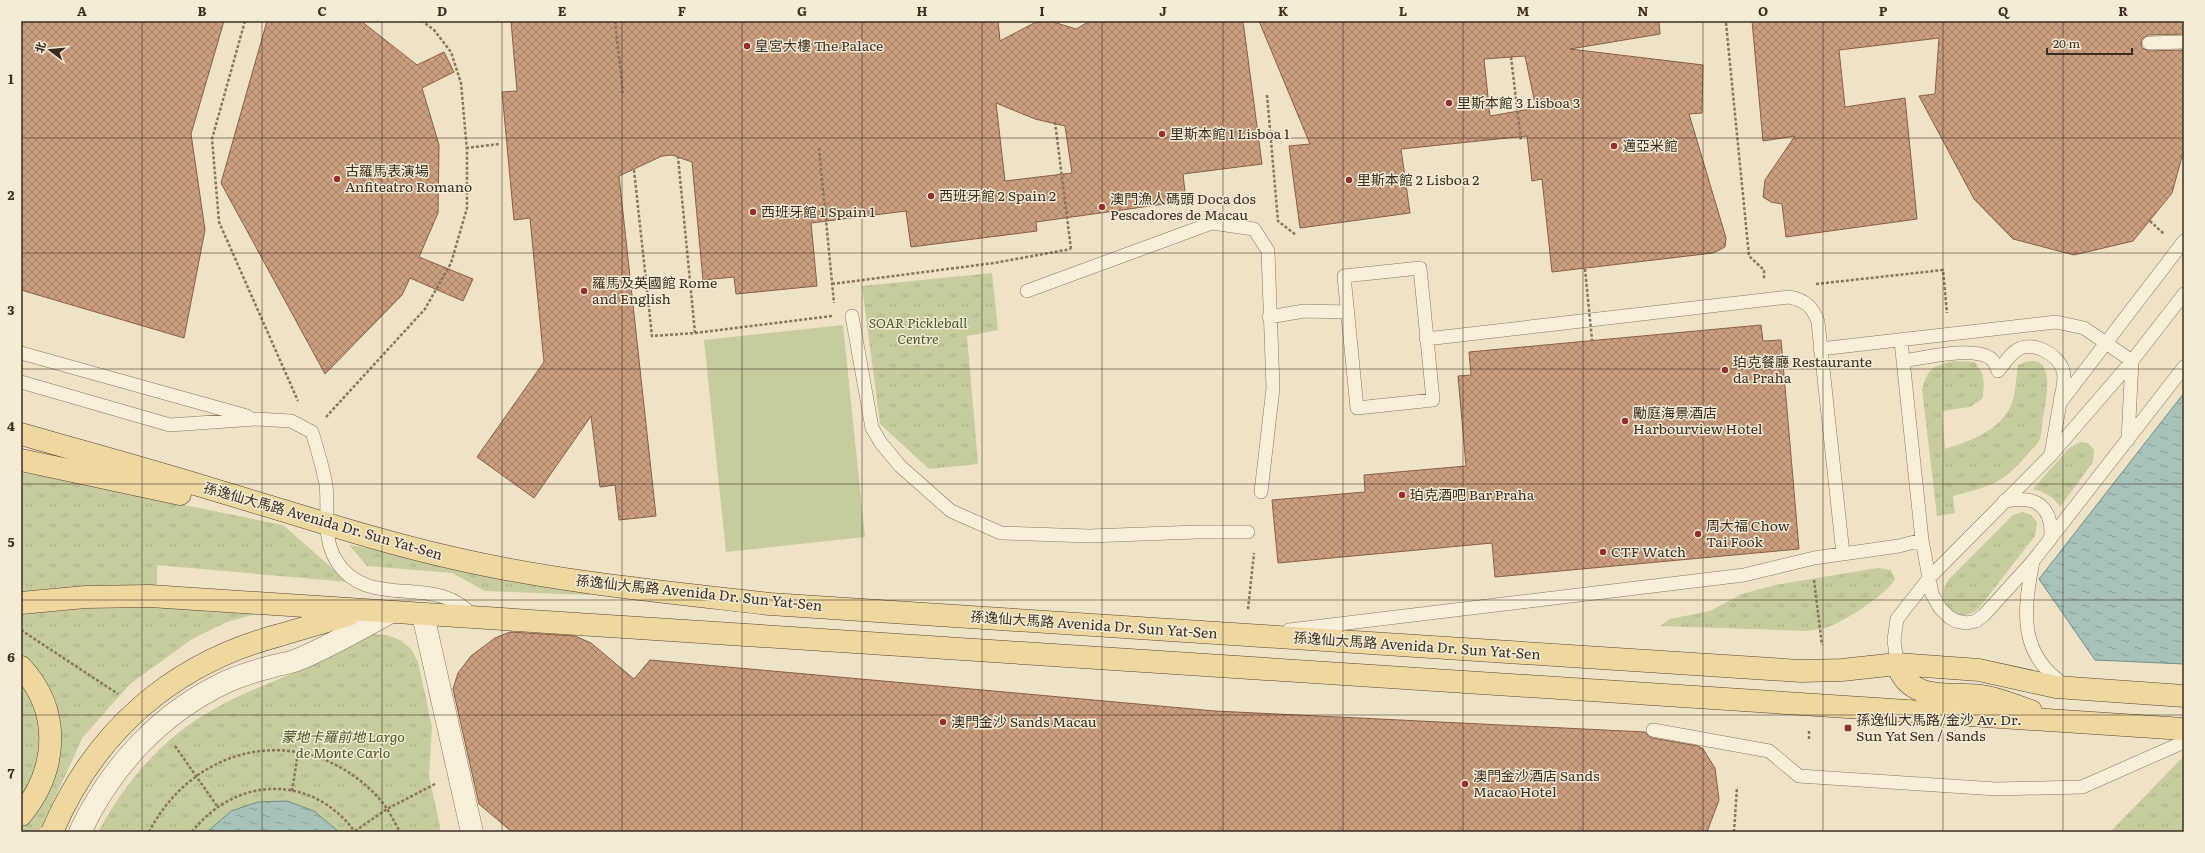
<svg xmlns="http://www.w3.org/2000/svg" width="2205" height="853" viewBox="0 0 2205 853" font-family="Literata,'Noto Sans SC',serif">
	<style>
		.grass { fill: url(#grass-tufts) }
		.pitch { fill: #c6cc9b }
		.water { fill: url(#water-ripples); stroke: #6f9088 }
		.building { fill: url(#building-cross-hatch); stroke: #885e43; fill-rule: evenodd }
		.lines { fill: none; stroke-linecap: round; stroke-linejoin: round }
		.lane-casing { stroke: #89745d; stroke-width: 14 }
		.street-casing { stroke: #89745d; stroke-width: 23 }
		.primary-casing { stroke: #574230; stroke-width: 23 }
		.path { stroke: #89745d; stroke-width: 2.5; stroke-dasharray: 3 2; stroke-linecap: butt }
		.lane { stroke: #f8efda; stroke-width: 13 }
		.street { stroke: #f8efda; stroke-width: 22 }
		.primary { stroke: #efd7a0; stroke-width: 22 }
		.primary-bridge-casing { stroke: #574230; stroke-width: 23; stroke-linecap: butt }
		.path-bridge { stroke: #89745d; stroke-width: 2.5; stroke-dasharray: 3 2; stroke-linecap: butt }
		.primary-bridge { stroke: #efd7a0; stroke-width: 22 }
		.grid { fill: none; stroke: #3a2c20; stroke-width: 1; stroke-opacity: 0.55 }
		.poi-dot { fill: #972e2e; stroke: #f5ecd6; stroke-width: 1.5 }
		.labels { text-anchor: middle; stroke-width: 3; stroke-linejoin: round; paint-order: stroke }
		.poi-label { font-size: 14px; fill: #3a2c20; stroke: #f5ecd6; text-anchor: start }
		.park-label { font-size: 14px; font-style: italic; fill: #4a5527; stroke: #f5ecd6 }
		.street-label { font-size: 14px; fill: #3a2c20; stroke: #f5ecd6 }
		.neatline { fill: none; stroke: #3a2c20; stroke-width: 1.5 }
		.grid-label { font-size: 13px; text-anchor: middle; font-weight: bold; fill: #3a2c20 }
	</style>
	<defs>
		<pattern id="grass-tufts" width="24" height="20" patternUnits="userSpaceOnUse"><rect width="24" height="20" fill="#c6cc9b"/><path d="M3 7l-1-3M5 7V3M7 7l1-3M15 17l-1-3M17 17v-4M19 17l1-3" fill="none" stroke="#abaf85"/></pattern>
		<pattern id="water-ripples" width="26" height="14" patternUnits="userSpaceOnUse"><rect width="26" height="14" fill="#a8c1ba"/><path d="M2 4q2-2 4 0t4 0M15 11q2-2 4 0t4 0" fill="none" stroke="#8a9d97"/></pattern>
		<pattern id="building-cross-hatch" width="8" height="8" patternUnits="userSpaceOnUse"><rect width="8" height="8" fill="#cb9e7e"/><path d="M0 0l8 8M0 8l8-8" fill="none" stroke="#a68167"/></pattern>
	</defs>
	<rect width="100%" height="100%" fill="#eee2c7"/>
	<!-- grass -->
	<path class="grass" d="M992,273L998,330L967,336L978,464L929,469L880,424L862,286Z
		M1953,361L1975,362C1985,375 1985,383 1982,399L1970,407L1942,411L1945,449C1970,441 2000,431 2011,405C2016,394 2016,378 2018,365C2057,347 2047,396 2043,417C2042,424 2042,435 2039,441C2036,446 2030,451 2027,455C2001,485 1990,486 1953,496L1955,513L1937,516L1922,389C1929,367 1932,367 1953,361Z
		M2080,442L2088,443L2094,450L2093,462L2060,507C2054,497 2045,492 2033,489L2069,448Z
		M21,472L283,525L348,582L157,565V599L277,608L227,622L192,639L130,684L83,737L39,832H21Z
		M2023,512L2031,515L2037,522L2035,536L1979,608C1958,627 1933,604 1948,580L2013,515Z
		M349,545L504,573L590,578V595L485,591L452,573L367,566Z
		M1878,568L1891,570L1895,579C1887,594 1843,623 1825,628C1820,629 1813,630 1807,631L1660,626L1670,619L1710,611L1742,594L1775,585Z
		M373,634L387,635L400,640L411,649L418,662L432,727L429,775L441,832H98C127,780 162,738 214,709C241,693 272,683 300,670C324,658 347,643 373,634Z
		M2184,756V832H2110Z"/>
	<!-- pitch -->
	<path class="pitch" d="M843,325L865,537L726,552L704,340Z"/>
	<!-- water -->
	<path class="water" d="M2184,393V664L2095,660L2039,579Z
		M287,801L314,811L339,832H207L231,811L258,802Z"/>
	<!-- building -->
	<path class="building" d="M21,21H224L191,134L205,230L184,338L21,290Z
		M267,21H361L417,65L444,52L454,72L422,88L439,145L438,213L419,257L473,279L463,301L410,278L402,295L325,374L221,183Z
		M511,21H998L1000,41L1034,23L1050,21L1076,29L1090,21H1243L1262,164L1183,174L1186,201L1036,222L1037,231L911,247L906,211L811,223L817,286L736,294L734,277L703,280L692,162L672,155L662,156L619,176L656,516L619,520L615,485L600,487L591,416L534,498L477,457L544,362L530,218L514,220L502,92L517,91ZM996,103L1035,119L1065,126L1072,173L1005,181Z
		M1259,21H1659L1660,34L1570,49L1703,65L1702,113L1689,114L1726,238L1725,247L1713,253L1552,272L1542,179L1532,181L1527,136L1401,149L1410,213L1300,228L1289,146L1310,144ZM1525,56L1536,108L1490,116L1484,59Z
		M1752,21H2184V34L2148,35L2142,39L2141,43L2142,48L2149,51L2184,50V149L2172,193L2133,241L2074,255L2013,239L1974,199L1919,96L1935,94L1939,38L1839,50L1845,107L1905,98L1917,219L1786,237L1782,204L1771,202L1763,197L1765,180L1795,136L1763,141Z
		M1761,325L1763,341L1781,340L1799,549L1495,577L1492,543L1278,563L1272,500L1365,492L1364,475L1466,466L1458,376L1471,375L1469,352Z
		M510,632L575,636L591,643L634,679L650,660L1215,711L1645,732L1652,738L1698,746L1703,749L1715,768L1719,800L1707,832H512L479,804L453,689L458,673L471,656L495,638Z"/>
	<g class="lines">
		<!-- lane casing -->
		<g class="lane-casing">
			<path id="lane" d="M2149,43L2184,42
				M1420,268L1433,400L1357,408L1344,276Z
				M1027,291L1212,223L1254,229L1268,251L1273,388L1261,492
				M852,316L872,428L881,443L900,466L951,511L1001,533L1089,536L1197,532H1248
				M1269,317L1304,311L1348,312
				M1426,339L1789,297C1805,300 1813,307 1818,322L1843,554
				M1901,341L1922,540L1932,594L1940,608L1949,617L1956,621L1967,623L1976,621L1984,615L2033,561L2184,367
				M1820,349L2056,322L2084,328L2132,361L2128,440
				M21,353L247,416
				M1903,361C1924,358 1972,346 1990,358C1995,361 1996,366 1998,371C2004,364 2009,355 2017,350C2032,340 2058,354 2063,370C2066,380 2062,391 2060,401
				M21,382L170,425L256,419L291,421L312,432C317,448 323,468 326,485C329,510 322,537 336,560C367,613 438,571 473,617
				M2051,454L2060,403L2184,241
				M2004,501C2013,500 2023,498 2032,501C2049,506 2053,526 2050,540
				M2033,561C2024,609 2017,654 2065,685
				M1289,630L1744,575L1814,558L1899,546L1922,540
				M1897,664L1894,640L1897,619L1930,577L2051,455L2132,361L2184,294
				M1653,730L1769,751L1799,776L1996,789L2082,787L2184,742"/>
		</g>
		<!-- street casing -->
		<g class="street-casing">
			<path id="street" d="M423,615L472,832
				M80,832C111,766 161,712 228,681C242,675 258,670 274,666C281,664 290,663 297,660C329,647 359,629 389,613"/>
		</g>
		<!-- primary casing -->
		<g class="primary-casing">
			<path id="primary" d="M21,434C87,453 153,471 218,491C296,514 373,540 453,558C557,582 664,592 770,604L1801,671L1842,670L1897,664L1979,670L2056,687L2184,696
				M21,460L180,494
				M21,603L85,597L150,596L2184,729
				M280,635L348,615
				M1897,664C1910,703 1949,692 1981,696C1998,698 2015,706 2031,711
				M21,667C62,711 58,770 21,815"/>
		</g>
		<!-- path -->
		<path class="path" d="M245,21L212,139L219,222L298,401
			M615,21L623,93
			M1726,23L1749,256L1764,270V279
			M1511,57L1521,141
			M1267,95L1278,221L1296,235
			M1055,122L1071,249
			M466,148L499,144
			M819,148L834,303
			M634,170L652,336L695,333L678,157
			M2150,221L2164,234
			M832,284L994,263L1071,249
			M1816,284L1943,270L1947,313
			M695,333L832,316
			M326,417L425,309L451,263L467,208V151L461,83L451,52L434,30L422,21
			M1814,580L1822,645
			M1248,609L1254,553
			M21,630L118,694
			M1809,739V729
			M175,746L217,806
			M292,791L298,753
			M355,831L387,809L435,784
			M149,832C195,743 303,721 375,794C386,805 393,819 400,832
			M192,832C235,776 312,773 355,832
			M1734,832L1737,787"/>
		<!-- lane -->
		<use href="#lane" class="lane"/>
		<!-- street -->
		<use href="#street" class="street"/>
		<!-- primary -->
		<use href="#primary" class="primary"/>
		<!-- primary-bridge casing -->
		<g class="primary-bridge-casing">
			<path id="primary-bridge" d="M52,832C95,731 173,663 280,635"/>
		</g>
		<!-- path-bridge -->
		<path class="path-bridge" d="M1585,269L1592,340"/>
		<!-- primary-bridge -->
		<use href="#primary-bridge" class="primary-bridge"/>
	</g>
	<!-- grid -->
	<path class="grid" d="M142,21V832M262,21V832M382,21V832M502,21V832M622,21V832M742,21V832M862,21V832M982,21V832M1102,21V832M1223,21V832M1343,21V832M1463,21V832M1583,21V832M1703,21V832M1823,21V832M1943,21V832M2063,21V832M21,138H2184M21,253H2184M21,369H2184M21,484H2184M21,600H2184M21,715H2184"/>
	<!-- markers -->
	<g class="poi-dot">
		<circle cx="747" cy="46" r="4"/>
		<circle cx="1449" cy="103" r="4"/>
		<circle cx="1162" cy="134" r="4"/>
		<circle cx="1614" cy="146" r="4"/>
		<circle cx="337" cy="179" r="4"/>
		<circle cx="1349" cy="180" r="4"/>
		<circle cx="931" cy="196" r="4"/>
		<circle cx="1102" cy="207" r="4"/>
		<circle cx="753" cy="212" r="4"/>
		<circle cx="584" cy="291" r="4"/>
		<circle cx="1725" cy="370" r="4"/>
		<circle cx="1625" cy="421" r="4"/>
		<circle cx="1402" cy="495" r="4"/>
		<circle cx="1698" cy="534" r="4"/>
		<circle cx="1603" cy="552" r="4"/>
		<circle cx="943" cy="722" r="4"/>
		<rect x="1844" y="724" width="8" height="8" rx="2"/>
		<circle cx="1465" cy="784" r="4"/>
	</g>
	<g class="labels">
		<!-- poi labels -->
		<g class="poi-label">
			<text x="755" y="51">皇宮大樓 The Palace</text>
			<text x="1457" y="108">里斯本館 3 Lisboa 3</text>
			<text x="1170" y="139">里斯本館 1 Lisboa 1</text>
			<text x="1622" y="151">邁亞米館</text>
			<text x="345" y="176">古羅馬表演場<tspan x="345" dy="16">Anfiteatro Romano</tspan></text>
			<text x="1357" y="185">里斯本館 2 Lisboa 2</text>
			<text x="939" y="201">西班牙館 2 Spain 2</text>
			<text x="1110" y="204">澳門漁人碼頭 Doca dos<tspan x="1110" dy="16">Pescadores de Macau</tspan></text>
			<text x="761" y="217">西班牙館 1 Spain 1</text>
			<text x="592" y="288">羅馬及英國館 Rome<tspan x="592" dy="16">and English</tspan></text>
			<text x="1733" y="367">珀克餐廳 Restaurante<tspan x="1733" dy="16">da Praha</tspan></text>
			<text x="1633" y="418">勵庭海景酒店<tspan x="1633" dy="16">Harbourview Hotel</tspan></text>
			<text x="1410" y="500">珀克酒吧 Bar Praha</text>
			<text x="1706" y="531">周大福 Chow<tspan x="1706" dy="16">Tai Fook</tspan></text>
			<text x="1611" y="557">CTF Watch</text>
			<text x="1856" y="725">孫逸仙大馬路/金沙 Av. Dr.<tspan x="1856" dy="16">Sun Yat Sen / Sands</tspan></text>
			<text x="951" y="727">澳門金沙 Sands Macau</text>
			<text x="1473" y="781">澳門金沙酒店 Sands<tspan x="1473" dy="16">Macao Hotel</tspan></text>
		</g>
		<!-- park labels -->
		<g class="park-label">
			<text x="918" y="328">SOAR Pickleball<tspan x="918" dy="16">Centre</tspan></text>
			<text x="343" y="742">蒙地卡羅前地 Largo<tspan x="343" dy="16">de Monte Carlo</tspan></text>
		</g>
		<!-- street labels -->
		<g class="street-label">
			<text transform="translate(323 521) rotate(16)" y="5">孫逸仙大馬路 Avenida Dr. Sun Yat-Sen</text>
			<text transform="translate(699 593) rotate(6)" y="5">孫逸仙大馬路 Avenida Dr. Sun Yat-Sen</text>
			<text transform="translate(1094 625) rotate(4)" y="5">孫逸仙大馬路 Avenida Dr. Sun Yat-Sen</text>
			<text transform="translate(1417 646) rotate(4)" y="5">孫逸仙大馬路 Avenida Dr. Sun Yat-Sen</text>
		</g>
	</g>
	<!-- border -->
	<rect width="2205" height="853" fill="none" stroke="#f5ecd6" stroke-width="44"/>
	<!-- north arrow -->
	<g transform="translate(50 50) rotate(286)" stroke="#f5ecd6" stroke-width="3" paint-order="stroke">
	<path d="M0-3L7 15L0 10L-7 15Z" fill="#3a2c20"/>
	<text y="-6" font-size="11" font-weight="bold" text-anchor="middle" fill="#3a2c20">北</text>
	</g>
	<!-- scale -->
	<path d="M2047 48v6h85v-6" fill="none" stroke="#3a2c20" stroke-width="2"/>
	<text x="2053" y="48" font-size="12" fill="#3a2c20" stroke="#f5ecd6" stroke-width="3" paint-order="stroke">20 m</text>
	<rect x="22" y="22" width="2161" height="809" class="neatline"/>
	<g class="grid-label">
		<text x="82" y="16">A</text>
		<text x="202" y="16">B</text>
		<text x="322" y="16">C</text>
		<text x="442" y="16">D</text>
		<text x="562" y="16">E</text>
		<text x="682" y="16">F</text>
		<text x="802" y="16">G</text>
		<text x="922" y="16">H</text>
		<text x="1042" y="16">I</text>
		<text x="1163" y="16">J</text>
		<text x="1283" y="16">K</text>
		<text x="1403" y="16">L</text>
		<text x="1523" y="16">M</text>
		<text x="1643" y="16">N</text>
		<text x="1763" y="16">O</text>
		<text x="1883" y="16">P</text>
		<text x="2003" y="16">Q</text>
		<text x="2123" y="16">R</text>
		<text x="11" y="84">1</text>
		<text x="11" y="200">2</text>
		<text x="11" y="315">3</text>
		<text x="11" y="431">4</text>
		<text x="11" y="547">5</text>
		<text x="11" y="662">6</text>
		<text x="11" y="778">7</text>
	</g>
</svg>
